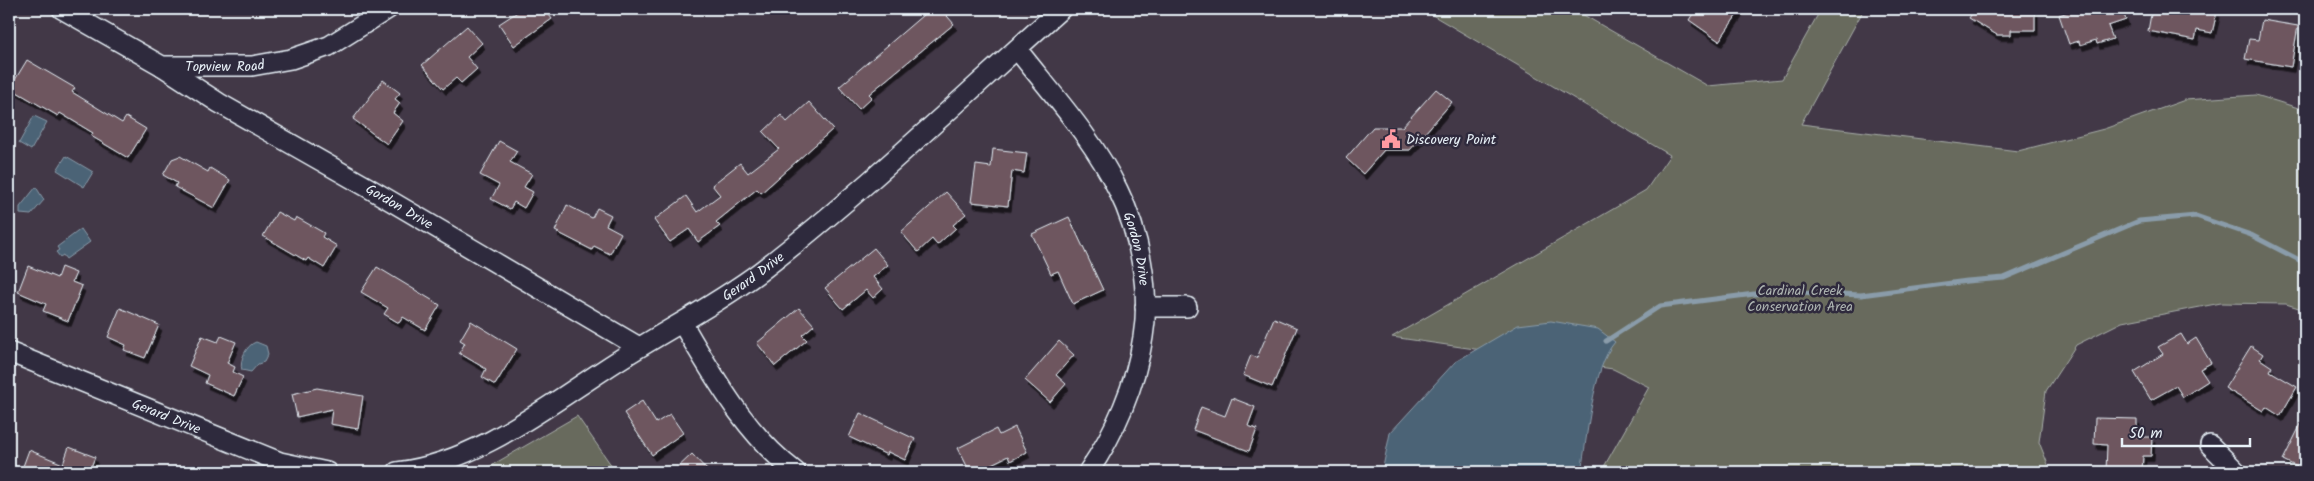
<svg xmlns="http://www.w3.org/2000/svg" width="2314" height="481" viewBox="0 0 2314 481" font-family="Kalam,sans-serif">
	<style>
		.green { fill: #686b5d; stroke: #a8aeaa }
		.water { fill: #4b6376; stroke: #8a9caa }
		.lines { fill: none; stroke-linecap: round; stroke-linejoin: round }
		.stream { stroke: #8a9caa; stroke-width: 5 }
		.building { fill: #6e575f; stroke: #e8f1f8; filter: url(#shadow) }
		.minor-casing { stroke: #e8f1f8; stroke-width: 22 }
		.minor { stroke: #2f2a3d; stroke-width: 19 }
		.labels { text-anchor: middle; stroke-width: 5; stroke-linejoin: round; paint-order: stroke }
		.street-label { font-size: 14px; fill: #e8f1f8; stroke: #2f2a3d }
		.poi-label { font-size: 14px; fill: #e8f1f8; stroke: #2f2a3d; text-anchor: start }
		.park-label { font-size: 14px; fill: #aeb5b2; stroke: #2f2a3d }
	</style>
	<defs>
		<filter id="shadow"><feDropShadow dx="3" dy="5.5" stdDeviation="0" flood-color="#0009"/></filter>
	</defs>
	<rect width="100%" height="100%" fill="#423847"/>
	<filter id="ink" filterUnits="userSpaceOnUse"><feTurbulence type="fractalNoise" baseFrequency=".02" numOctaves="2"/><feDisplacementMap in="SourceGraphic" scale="10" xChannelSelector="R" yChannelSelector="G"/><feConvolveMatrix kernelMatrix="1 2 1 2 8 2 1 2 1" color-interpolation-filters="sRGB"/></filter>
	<g filter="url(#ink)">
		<!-- green -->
		<path class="green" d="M1422,9H1573L1708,86L1782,79L1821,9H1864L1801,124L2018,151L2104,129L2185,100L2256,95L2305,110V310L2286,304L2221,303L2122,322L2076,345L2046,391L2039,442L2051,472H1601L1649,387L1613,369L1392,337L1646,190L1670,155Z
			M577,416L616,472H480Z"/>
		<!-- water -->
		<path class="water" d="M34,116L47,122L31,150L19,143Z
			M66,156L93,172L84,187L57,170Z
			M36,187L44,200L31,215L20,214V207Z
			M81,229L90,242L66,259L63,255L60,257L56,252L59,250L57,247Z
			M1551,321L1598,329L1615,342C1593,366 1587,439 1581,472H1382L1390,433L1455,362L1518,325Z
			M256,342L266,346L268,354L264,362L258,364L251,372L242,370C239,361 246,345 256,342Z"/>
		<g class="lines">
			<!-- stream -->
			<path class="stream" d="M1606,341L1660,306L1778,291L1861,295L1967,281L2004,278L2139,221L2196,216L2251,235L2305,263"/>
		</g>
		<!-- building -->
		<path class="building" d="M522,9H545L552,19L514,46L499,24Z
			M930,9H941L954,24L869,94L872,97L859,109L839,87Z
			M1696,9H1741L1719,41L1689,20Z
			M1975,9H2035V30H2011V35H1997L1969,18Z
			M2077,9H2122L2126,20L2108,26L2113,39L2097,44L2096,40L2080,45L2079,41L2069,44L2059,15Z
			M2152,9H2200L2217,12L2212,33L2197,30L2195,40L2148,31Z
			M2262,20L2298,26L2291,67L2245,59L2249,39L2258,40Z
			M467,26L482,43L467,57L477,69L461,83L456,78L443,89L422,65Z
			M27,60L75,88L72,92L122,123L126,117L146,129L128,158L91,136L93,133L60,113L58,116L10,88Z
			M383,80L400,93L395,99L400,103L393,113L403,121L387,144L353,119Z
			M1436,89L1452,102L1410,150H1384L1363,174L1346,158L1373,127H1402Z
			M809,102L833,129L761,193L757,189L716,222L720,226L698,242L689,229L670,242L654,220L686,196L697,212L720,195L712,185L740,163L748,173L779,149L763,132L781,115L787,122Z
			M499,141L517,151L510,162L532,174L524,187L533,192L524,208L514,202L510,209L491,199L499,185L480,175Z
			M993,149L1027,153L1024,173L1012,171L1008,206L971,202L976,165L991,167Z
			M180,156L208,172L210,168L230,180L214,208L175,187L177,183L163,175L172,159Z
			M946,192L966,214L953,225L956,228L937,245L932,239L918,252L901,232Z
			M567,205L592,218L597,208L611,215L606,225L621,233L610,254L594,246L592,250L555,231Z
			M277,212L294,221L296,217L324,233L322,237L337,246L324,268L308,258L306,261L263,236Z
			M1069,217L1103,290L1073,304L1058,271L1051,274L1032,234Z
			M874,248L888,265L873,277L883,289L873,298L866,290L843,309L825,288Z
			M28,266L57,278L61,267L76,273L72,282L82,286L68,321L43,311L46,304L18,292Z
			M377,267L440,305L425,330L403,317L399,323L384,314L388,308L361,292Z
			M120,308L159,325L145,358L124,350L126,345L108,337Z
			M799,308L814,325L802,335L807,340L775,366L757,343Z
			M1274,318L1297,328L1272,387L1243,375L1251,355L1257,358Z
			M471,321L517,349L495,385L482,377L486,369L459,353L465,343L460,340Z
			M2181,334L2187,344L2196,338L2211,363L2200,369L2208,381L2183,397L2176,386L2151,400L2134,372L2163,354L2158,347Z
			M202,336L218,342L221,336L236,342L227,363L235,367L233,372L243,377L234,396L205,383L208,375L189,366Z
			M1059,341L1074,355L1056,375L1066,384L1050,402L1025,380Z
			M2251,346L2263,354L2260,359L2272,367L2270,371L2297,387L2280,416L2266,407L2263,411L2225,388Z
			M317,388L363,396L358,429L330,424L332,409L297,417L292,394Z
			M1232,398L1255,407L1248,426L1257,429L1249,451L1193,430L1201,407L1225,416Z
			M642,401L656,423L670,414L683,433L652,455L624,413Z
			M860,413L915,439L905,460L888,452L887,455L849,437Z
			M2305,416V471L2283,460Z
			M2095,418L2137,419V437H2152L2151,456H2143L2142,472H2106L2107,445L2094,444Z
			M1015,427L1027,452L1010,461L1008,456L975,472H970L958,448L996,429L999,435Z
			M69,447L95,457L89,472H30L22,469L29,450L63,464Z
			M692,454L709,472H673Z"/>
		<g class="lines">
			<!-- minor casing -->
			<g class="minor-casing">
				<g id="minor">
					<path id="s1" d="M62,9L162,66H252L291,59L329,46L388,9"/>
					<path id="s2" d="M1017,49C1052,94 1093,138 1118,190C1139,232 1151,290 1143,337C1136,384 1115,433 1088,472"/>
					<path id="s3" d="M162,66L219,103L367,187L639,347"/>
					<path d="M1145,307H1187"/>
					<path d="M682,323C714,376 745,434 796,472"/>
					<path id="s4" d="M9,352L280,462L327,472"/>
					<path d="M2210,445L2237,472"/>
					<path id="s5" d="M397,472C474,463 542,410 605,369C656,335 712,308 761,271C866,190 962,97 1061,9"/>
				</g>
			</g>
			<!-- minor -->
			<use href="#minor" class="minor"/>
		</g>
	</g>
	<!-- icons -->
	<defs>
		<g id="civic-bare" transform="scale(1.5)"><path d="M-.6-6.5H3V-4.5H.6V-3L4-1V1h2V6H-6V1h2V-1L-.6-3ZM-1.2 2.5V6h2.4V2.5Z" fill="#ff9aa2" stroke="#2f2a3d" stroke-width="2.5" paint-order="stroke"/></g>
	</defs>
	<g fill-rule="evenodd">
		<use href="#civic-bare" x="1391" y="139"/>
	</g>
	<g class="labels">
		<!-- street labels -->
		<g class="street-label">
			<text dy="5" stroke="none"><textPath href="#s1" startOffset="178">Topview Road</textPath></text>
			<text dy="5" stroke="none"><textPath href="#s3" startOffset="276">Gordon Drive</textPath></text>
			<text dy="5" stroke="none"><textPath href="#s2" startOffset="236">Gordon Drive</textPath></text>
			<text dy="5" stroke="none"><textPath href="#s5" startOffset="409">Gerard Drive</textPath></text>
			<text dy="5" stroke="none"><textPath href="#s4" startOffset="170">Gerard Drive</textPath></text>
		</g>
		<!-- poi labels -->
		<g class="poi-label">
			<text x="1406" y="144">Discovery Point</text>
		</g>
		<!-- park labels -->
		<g class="park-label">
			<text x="1800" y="295">Cardinal Creek<tspan x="1800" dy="16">Conservation Area</tspan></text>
		</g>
	</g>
	<!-- margin -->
	<rect width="2314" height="481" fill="none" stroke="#2f2a3d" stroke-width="30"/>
	<rect x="15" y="15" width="2284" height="451" fill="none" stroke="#e8f1f8" stroke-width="2" filter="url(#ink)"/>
	<!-- scale -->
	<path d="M2122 438v8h128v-8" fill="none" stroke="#e8f1f8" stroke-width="2.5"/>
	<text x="2129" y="438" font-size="15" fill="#e8f1f8" stroke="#2f2a3d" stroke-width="4" paint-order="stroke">50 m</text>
</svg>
